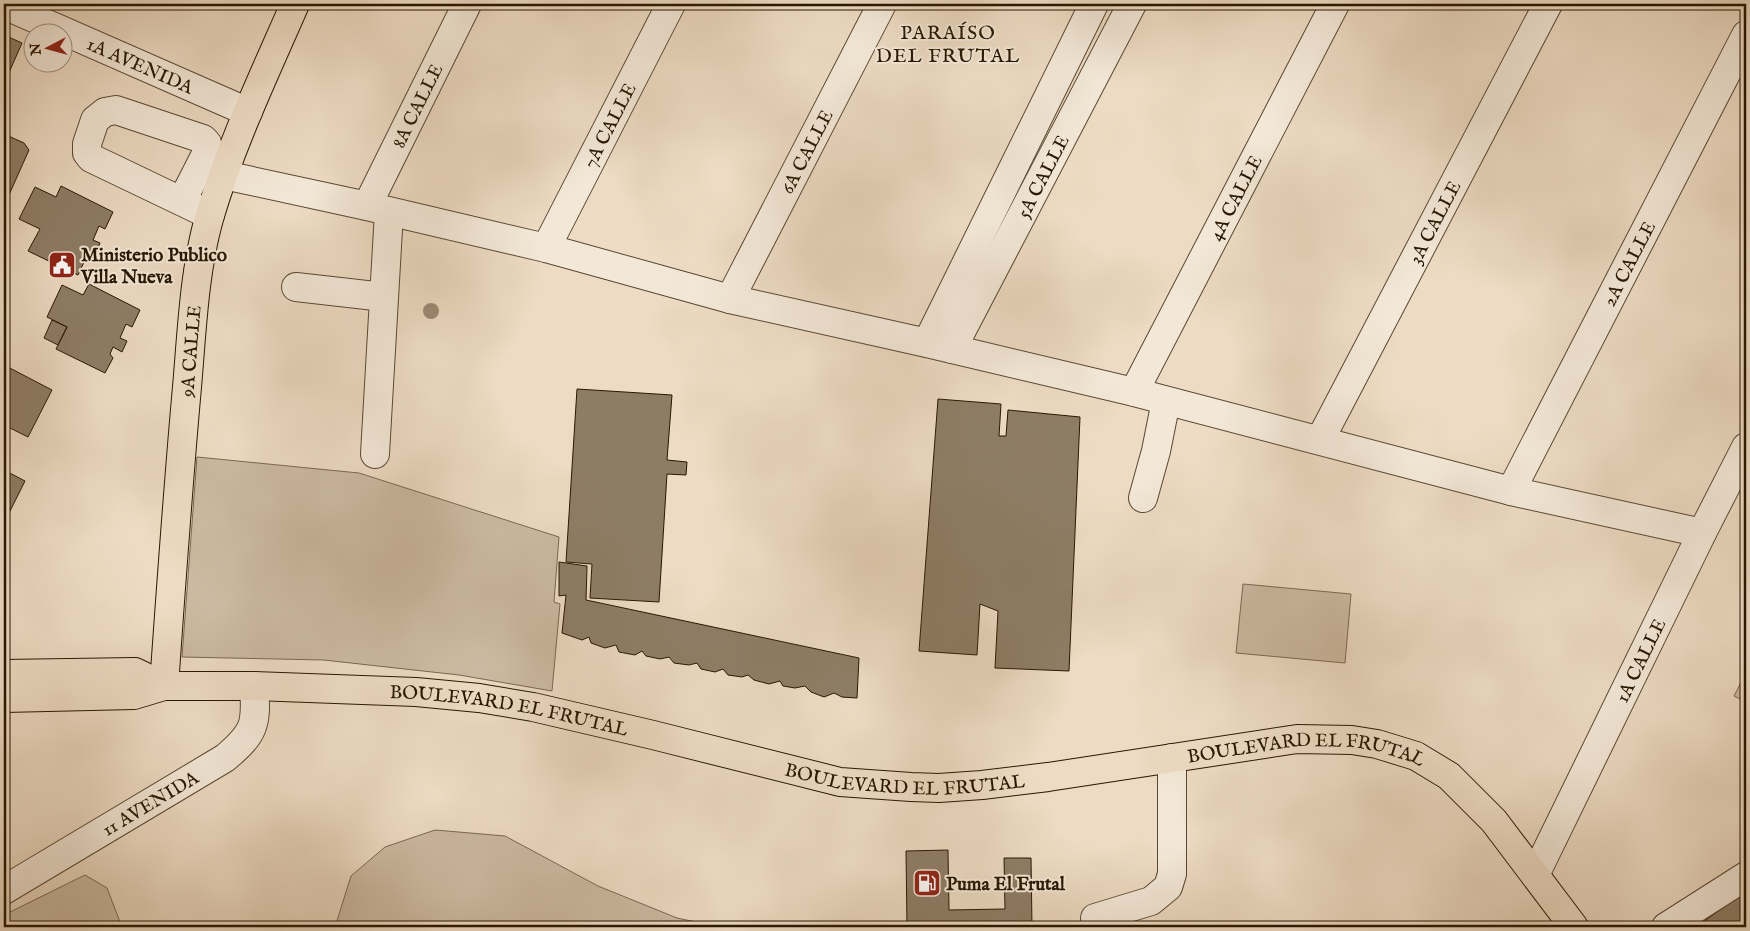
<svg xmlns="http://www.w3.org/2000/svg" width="1750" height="931" viewBox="0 0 1750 931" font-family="'IM FELL English',serif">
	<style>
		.green { fill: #ccbaa2; stroke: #7a6852 }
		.building { fill: #8e7d66; stroke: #281702 }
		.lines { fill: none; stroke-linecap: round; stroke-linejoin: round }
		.minor-casing { stroke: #594832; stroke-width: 30 }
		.major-casing { stroke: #281702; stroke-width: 30 }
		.minor { stroke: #f3e8d8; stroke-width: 28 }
		.major { stroke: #eddbc3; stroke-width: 28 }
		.tree { fill: #9c8a73 }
		.labels { text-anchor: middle; stroke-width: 4; stroke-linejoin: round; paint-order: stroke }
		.street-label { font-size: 19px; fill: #281702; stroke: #f3e8d8 }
		.poi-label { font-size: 19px; font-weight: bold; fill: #281702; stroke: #f3e8d8; text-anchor: start }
		.neighbourhood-label { font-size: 20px; letter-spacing: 1px; fill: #281702; stroke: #f3e8d8 }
	</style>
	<rect width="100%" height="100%" fill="#eddbc3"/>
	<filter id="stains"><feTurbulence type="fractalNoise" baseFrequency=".004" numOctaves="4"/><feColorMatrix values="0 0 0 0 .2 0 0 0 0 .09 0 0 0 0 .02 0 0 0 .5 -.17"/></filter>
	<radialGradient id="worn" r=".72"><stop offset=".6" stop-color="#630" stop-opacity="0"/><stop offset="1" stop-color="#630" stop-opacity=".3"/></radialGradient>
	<!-- green -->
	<path class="green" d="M197,457L359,473L559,537L554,602L560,604L552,691L459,675L324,660L182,657Z
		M1243,584L1351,594L1345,663L1236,653Z
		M1746,673V702L1734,696Z
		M435,830L505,836L598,886L677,918L720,927H335L351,876L385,847Z
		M85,875L107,888L122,927H4V915Z"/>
	<!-- building -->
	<path class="building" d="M4,35L22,43L4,84Z
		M4,134L24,143L29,150L4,206Z
		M61,186L113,212L105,229L99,226L93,240L100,243L95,254L86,249L83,256L85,260L78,275L28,251L40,229L19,219L35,187L56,197Z
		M89,284L140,310L132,327L126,324L120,338L127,341L122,352L113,347L110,354L113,358L105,373L56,349L67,327L47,317L62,285L83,295Z
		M52,320L67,327L58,345L44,338Z
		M4,365L52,390L28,437L4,425Z
		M577,389L672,395L667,460L687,462L686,475L667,474L659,602L590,598L592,564L566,562Z
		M938,399L1001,404L999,436H1006L1008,410L1080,417L1069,671L995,668L998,611L980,604L977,655L919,651Z
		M4,470L25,481L4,523Z
		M559,562L587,566L586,600L859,658L857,698L842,697L834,693L824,697L811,692L805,686L795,688L783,686L780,681L769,684L754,680L748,675L742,677L728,675L723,669L715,672L701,669L697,663L689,665L674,663L669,657L660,659L646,656L642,651L635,655L619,652L616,645L605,648L591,643L589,637L582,640L562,633L566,595L559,596Z
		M948,850L949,910L1005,909L1004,858H1031L1032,927H907L906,851Z
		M1746,891V927H1696Z"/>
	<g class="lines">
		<!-- minor casing -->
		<g class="minor-casing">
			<g id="minor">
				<path id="s1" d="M4,5L248,112"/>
				<path d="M224,175L367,206L546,248L730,299L927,343L1134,392L1511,491L1702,533"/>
				<path d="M182,201L208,150L207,143L203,139L116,110L105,112L95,120L87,144V153L91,158L210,215"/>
				<path id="s2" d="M367,206L467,4"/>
				<path id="s3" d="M546,248L671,4"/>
				<path d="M296,287L384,297"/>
				<path id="s4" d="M730,299L882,4"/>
				<path d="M927,343L1094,4"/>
				<path id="s5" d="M952,349L1132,4"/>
				<path id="s6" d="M1134,392L1335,4"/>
				<path id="s7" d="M1320,440L1548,4"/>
				<path d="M375,454L389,212"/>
				<path id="s8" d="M1511,491L1746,35"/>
				<path d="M1143,498L1156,451L1166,401"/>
				<path id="s9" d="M1535,875L1702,533L1746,447"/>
				<path id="s10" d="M4,890L225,758C255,733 257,724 254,686"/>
				<path d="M1095,918L1151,901L1168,887L1172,874V758"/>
				<path d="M1666,927L1746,876"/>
			</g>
		</g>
		<!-- major casing -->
		<g class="major-casing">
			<g id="major">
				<path d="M4,674L135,672L164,686"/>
				<path id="s11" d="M164,686C171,586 178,487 187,387C192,330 194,270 210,215C232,142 265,73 295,4"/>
				<path id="s12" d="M4,698L134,695L164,686H254L416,692L479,698L533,707L653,735L840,782L911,787L939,788L982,785L1048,777L1297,739L1352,740L1377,744L1416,756L1449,776L1494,821L1574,927"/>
			</g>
		</g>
		<!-- minor -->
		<use href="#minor" class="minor"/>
		<!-- major -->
		<use href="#major" class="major"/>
	</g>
	<!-- trees -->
	<circle class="tree" cx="431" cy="311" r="8"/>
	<!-- icons -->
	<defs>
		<g id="civic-square" transform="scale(1.4375)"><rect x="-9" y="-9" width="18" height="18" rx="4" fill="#8f2418" stroke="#f3e8d8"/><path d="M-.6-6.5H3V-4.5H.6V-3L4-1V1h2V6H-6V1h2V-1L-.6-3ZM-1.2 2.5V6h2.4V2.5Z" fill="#fff"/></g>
		<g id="fuel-square" transform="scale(1.4375)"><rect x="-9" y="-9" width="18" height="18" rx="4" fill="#8f2418" stroke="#f3e8d8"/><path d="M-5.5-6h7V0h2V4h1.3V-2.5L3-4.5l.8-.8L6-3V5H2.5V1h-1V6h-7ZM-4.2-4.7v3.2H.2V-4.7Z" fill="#fff"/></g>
	</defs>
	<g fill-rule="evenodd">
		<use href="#civic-square" x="62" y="265"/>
		<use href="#fuel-square" x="927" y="883"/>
	</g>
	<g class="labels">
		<!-- street labels -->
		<g class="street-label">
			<text dy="7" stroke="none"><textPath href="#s1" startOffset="149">1A AVENIDA</textPath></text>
			<text dy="7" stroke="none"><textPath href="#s2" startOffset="112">8A CALLE</textPath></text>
			<text dy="7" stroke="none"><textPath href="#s3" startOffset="138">7A CALLE</textPath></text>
			<text dy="7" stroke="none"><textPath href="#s4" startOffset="166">6A CALLE</textPath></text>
			<text dy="7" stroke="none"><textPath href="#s5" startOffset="195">5A CALLE</textPath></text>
			<text dy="7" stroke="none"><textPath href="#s6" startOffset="219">4A CALLE</textPath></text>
			<text dy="7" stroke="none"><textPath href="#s7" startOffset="246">3A CALLE</textPath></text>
			<text dy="7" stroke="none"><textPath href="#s8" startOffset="256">2A CALLE</textPath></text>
			<text dy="7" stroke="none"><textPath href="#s11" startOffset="336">9A CALLE</textPath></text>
			<text dy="7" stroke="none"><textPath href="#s9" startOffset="239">1A CALLE</textPath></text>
			<text dy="7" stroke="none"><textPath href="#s12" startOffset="508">BOULEVARD EL FRUTAL</textPath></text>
			<text dy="7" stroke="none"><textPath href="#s12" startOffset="1318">BOULEVARD EL FRUTAL</textPath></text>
			<text dy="7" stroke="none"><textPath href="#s12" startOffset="912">BOULEVARD EL FRUTAL</textPath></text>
			<text dy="7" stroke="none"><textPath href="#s10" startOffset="170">11 AVENIDA</textPath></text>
		</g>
		<!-- poi labels -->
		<g class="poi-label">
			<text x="81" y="261">Ministerio Publico<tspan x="81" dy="22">Villa Nueva</tspan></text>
			<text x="946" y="890">Puma El Frutal</text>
		</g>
		<!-- neighbourhood labels -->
		<g class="neighbourhood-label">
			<text x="948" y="39">PARAÍSO<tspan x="948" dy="23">DEL FRUTAL</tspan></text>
		</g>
	</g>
	<!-- margin -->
	<rect width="1750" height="931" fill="none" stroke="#eddbc3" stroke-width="20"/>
	<rect x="5" y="5" width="1740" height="921" fill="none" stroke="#281702" stroke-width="2.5"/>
	<rect x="10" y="10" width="1730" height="911" fill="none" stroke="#281702"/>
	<!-- north arrow -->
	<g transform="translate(48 48) rotate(264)"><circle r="24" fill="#f3e8d8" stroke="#a29482"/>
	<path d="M0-4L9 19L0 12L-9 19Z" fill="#8f2418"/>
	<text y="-8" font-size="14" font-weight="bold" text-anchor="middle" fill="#281702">N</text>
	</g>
	<rect width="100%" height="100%" filter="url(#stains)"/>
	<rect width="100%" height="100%" fill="url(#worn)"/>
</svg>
